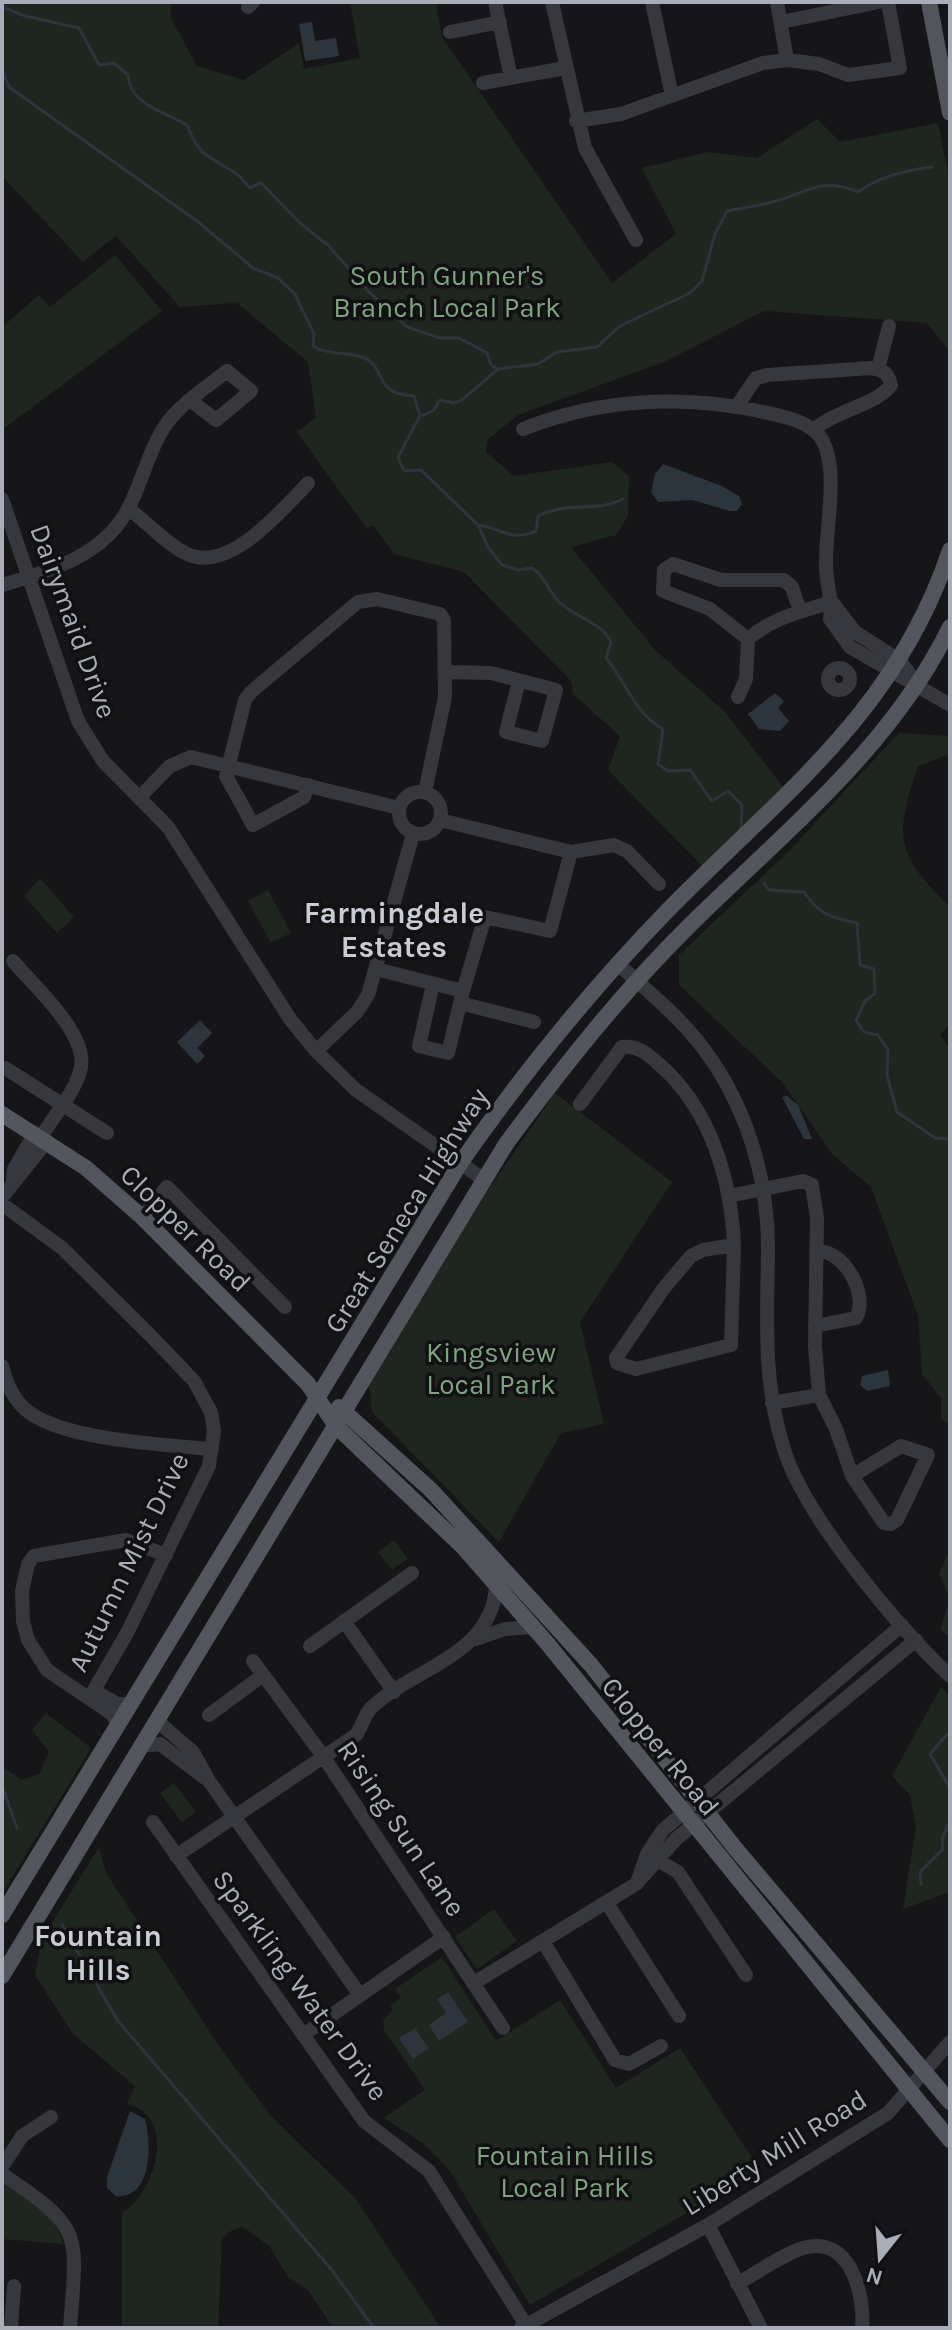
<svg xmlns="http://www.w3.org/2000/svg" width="952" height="2330" viewBox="0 0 952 2330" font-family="Karla,sans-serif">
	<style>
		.green { fill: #1e261f }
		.water { fill: #2c353c }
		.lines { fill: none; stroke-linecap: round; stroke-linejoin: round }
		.stream { stroke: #2c353c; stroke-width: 3 }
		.minor { stroke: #37383d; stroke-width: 14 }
		.major { stroke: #53555c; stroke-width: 16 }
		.labels { text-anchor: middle; stroke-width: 7; stroke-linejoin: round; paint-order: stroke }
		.park-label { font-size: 28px; fill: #7fa381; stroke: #111113 }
		.street-label { font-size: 28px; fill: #a8adb8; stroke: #111113 }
		.neighbourhood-label { font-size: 30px; font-weight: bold; fill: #c9ccd4; stroke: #111113 }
	</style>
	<rect width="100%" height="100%" fill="#161618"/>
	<!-- green -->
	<path class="green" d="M2,2H172L170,16L197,66L244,80L299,43L304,69L360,58L350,2H436L442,37L612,283L676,234L642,168L707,152L757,158L817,119L840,142L938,123L950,183V352L927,323L764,311L664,362L518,415L488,439L486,452L514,476L612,462L629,476L628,516L616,535L571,547L656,651L725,712L784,788L702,866L608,770L620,736L573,694L571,681L464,572L394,554L373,525L367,529L297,432L316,417L308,362L237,303L180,307L116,236L83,262L2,176Z
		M115,255L162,311L2,430V327L39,295L50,307Z
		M899,733L950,736V754L918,766C894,838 895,853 950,907V1024L940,1035L950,1049V1425L941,1419V1398L922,1374L918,1316L871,1187L833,1155L782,1082L679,985V955L788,852Z
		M40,878L74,917L57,933L24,896Z
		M268,890L291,933L271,943L248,901Z
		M555,1093L672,1182L580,1322L604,1424L561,1433L499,1542L372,1412L369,1386L484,1196Z
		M394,1540L408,1559L392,1570L378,1552Z
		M950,1550V1638L940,1629L950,1599L939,1573Z
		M941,1687L950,1696V1892L903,1909L916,1826L910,1795L892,1776Z
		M46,1713L91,1748L2,1894V1766L21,1780L39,1774L49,1752L32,1730Z
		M174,1783L196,1812L182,1822L160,1793Z
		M99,1847L106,1873L221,2049L271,2116L356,2199L441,2328H333L308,2290L288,2277L269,2246L242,2226L227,2233L222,2240L218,2328H122V2213C156,2192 178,2116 127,2104L135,2086L73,2034L35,1975L42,1939Z
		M494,1909L517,1941L477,1969L455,1937Z
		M442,1957L496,2041L560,2000L616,2088L680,2048L760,2170L530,2305L450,2171L424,2144L384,2118L425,2090L384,2030L383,2020L393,2010L390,2005L401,1998L395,1989Z
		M2,2180L50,2213L64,2244L2,2239Z"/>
	<!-- water -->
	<path class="water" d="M312,22L315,41L336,38L339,56L305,61L299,24Z
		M663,464L722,486L739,496L742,504L737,511H730L692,500L658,502L651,492L655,474Z
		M775,693L784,701L778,708L789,721L780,731L759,729L748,714Z
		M200,1020L212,1033L197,1048L205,1056L197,1064L177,1042Z
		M787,1096L798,1105L812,1139H804L782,1097Z
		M888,1370L890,1386L867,1391L860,1385L862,1376Z
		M448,1992L468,2022L439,2041L429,2025L446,2013L437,1999Z
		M415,2028L429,2049L413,2059L399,2038Z
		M130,2111L145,2119C152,2143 152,2200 116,2196L107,2188V2177Z"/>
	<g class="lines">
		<!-- stream -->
		<path class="stream" d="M2,7L25,16L79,28L99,65L114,63L128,75C130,106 165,111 187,125C200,159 210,156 237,174C241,177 245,184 250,188L261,183L301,224L328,245L369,292L407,327L440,338H459L487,353L491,365L498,369L538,364L557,352L597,347L620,326L690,293L702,281L715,234L727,211C742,208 757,206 772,202C806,194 820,176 858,192C879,177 906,170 932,167
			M2,70L9,87L197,221L253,268L278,278L295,294L314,334L313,346C327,355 346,352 362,357C388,366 371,394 414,396L420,416L398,457L404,471L421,470L478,525L488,547L502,565L518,570L532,568C546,577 549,593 560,603C577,618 601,622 611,642L606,658C626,682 636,715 663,729L658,764L668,771L690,770L712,801L728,791L742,805L741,829
			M421,416L434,410L440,400L454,403L463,399L498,369
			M479,525C502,529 513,542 536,531L538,516C566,501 596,513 623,499
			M764,883L769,890L804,892C818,914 832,918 857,923L860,965L874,969L875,993L865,1001L856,1020L864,1032L878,1035L888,1050L887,1075L897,1112L935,1138L950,1139
			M950,1731L930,1754L950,1788
			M2,1786L17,1828
			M921,1884L920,1872L943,1849L942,1839L950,1820
			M62,1925L118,2021L331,2269L374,2328"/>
		<!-- minor -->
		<path class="minor" d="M495,2L511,78
			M552,2L585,148L636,240
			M652,2L672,96
			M777,2L787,60
			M248,7L253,2
			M781,22L879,2
			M450,32L500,22
			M483,83L565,68
			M576,121L621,114L763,63L787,60L819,64L848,75L900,68L888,2
			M878,369L889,326
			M737,406L756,378L768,375L871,368C883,370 888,372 891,385C878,404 834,411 814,430
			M523,429C601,398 686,394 768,413C786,417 810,422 821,438C840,468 825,530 826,565C826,584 833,599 830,619L850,647L950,705
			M2,499L78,721L103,761L168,827L290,1019L316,1051L356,1090L483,1179
			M129,509C148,523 166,544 187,554C229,574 283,509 308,483
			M2,585C49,571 105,556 129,507C143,479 149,449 167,423C183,402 207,387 227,371L251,391L216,420L190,400
			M832,602L855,632L900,661L917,684
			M800,611L792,587L784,580H721L673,564L664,570L663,591L710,609L748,639C774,617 800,612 832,602
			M828 679a11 11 0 1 1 22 0a11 11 0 1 1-22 0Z
			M446,672L491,673L556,690L542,741L506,732L519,681
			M738,697L746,679L748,639
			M308,785L304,797L253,825L226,776L245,700L251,692L358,602L377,599L440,614L444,620L445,697L425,792
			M399 813a21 21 0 1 1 42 0a21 21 0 1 1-42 0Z
			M139,798L170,766L191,757L399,808
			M440,820L571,852L614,845L627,851L659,884
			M13,961C34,986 87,1033 81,1067C77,1090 53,1117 41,1137
			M617,963C644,988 673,1011 696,1039C745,1099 769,1177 768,1254C767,1320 763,1382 783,1446C803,1515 897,1626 950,1676
			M376,969L463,991L485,917L550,931L571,852
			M433,984L419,1046L448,1053L463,991
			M460,1003L534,1022
			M316,1051L357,1012L368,995L413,834
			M5,1068L107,1133
			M580,1104L622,1047C638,1045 649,1055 660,1065C711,1110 731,1180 734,1245
			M13,1180L14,1169L35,1133
			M729,1196L803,1181L812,1185L817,1218L815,1346L819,1395L836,1429L852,1476
			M2,1197L47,1141
			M2,1204L62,1248L150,1335L194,1381L211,1412L214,1431L209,1466L127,1633L90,1697
			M142,1217L167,1187L285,1307
			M734,1245L731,1345L636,1369L617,1363L616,1358L664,1288L691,1256L703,1250Z
			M815,1326L856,1318C869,1296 845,1249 816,1251
			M2,1366C6,1382 12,1398 25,1409C59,1440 166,1445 212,1449
			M772,1403L819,1395
			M901,1446L928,1455L897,1520L891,1524L884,1523L852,1476Z
			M344,1621L394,1692
			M476,1639L505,1629L533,1627
			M310,1646L412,1573
			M253,1661L323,1756L503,2028
			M90,1697L100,1694L118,1704H130
			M209,1715L263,1675
			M156,1720L193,1752L209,1781L360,1995
			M115,1730L117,1723L112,1714L47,1670L28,1640L23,1621L22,1591L28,1564L34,1556L126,1540L166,1555
			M141,1746L160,1744L205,1778
			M153,1822L364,2121L429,2171L526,2325
			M176,1856L356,1735C362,1727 364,1715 371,1708C414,1667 491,1656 496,1587
			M654,1858L678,1872L746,1975
			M638,1880L647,1854L663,1830L902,1625
			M607,1903L679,2016
			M544,1943L615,2060L629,2064L661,2046
			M474,1983L636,1884L676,1839L916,1640
			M303,2035L444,1937
			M2,2167L22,2136L51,2117
			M2,2174C85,2229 77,2233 70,2328
			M708,2225L761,2328
			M737,2284C757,2273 781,2255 803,2248C850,2234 865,2294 862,2328
			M11,2328L14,2286
			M521,2328L708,2225L888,2113L950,2042"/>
		<!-- major -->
		<path class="major" d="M929,2L950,113
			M2,1114L86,1168L142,1217L308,1384L336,1426L463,1547L547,1643L950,2140
			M339,1407L431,1490L591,1665L735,1848L950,2102
			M2,1915L461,1162C524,1072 593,987 669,909C783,793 896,712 950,550
			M2,1976L506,1144C563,1067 622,992 690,925C784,832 891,748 950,627"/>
	</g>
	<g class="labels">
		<!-- park labels -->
		<g class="park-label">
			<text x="447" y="285">South Gunner's<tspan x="447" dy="32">Branch Local Park</tspan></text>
			<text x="491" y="1362">Kingsview<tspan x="491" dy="32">Local Park</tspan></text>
			<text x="565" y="2165">Fountain Hills<tspan x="565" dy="32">Local Park</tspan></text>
		</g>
		<!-- street labels -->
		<g class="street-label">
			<text transform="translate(74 621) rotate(70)" y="10">Dairymaid Drive</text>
			<text transform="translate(406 1210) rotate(-58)" y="10">Great Seneca Highway</text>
			<text transform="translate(186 1228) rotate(44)" y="10">Clopper Road</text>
			<text transform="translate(128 1562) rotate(-64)" y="10">Autumn Mist Drive</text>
			<text transform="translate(661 1746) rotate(51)" y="10">Clopper Road</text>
			<text transform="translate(402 1828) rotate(56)" y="10">Rising Sun Lane</text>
			<text transform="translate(301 1985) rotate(54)" y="10">Sparkling Water Drive</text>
			<text transform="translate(774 2152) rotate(-32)" y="10">Liberty Mill Road</text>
		</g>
		<!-- neighbourhood labels -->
		<g class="neighbourhood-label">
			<text x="394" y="923">Farmingdale<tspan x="394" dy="34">Estates</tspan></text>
			<text x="98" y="1946">Fountain<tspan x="98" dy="34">Hills</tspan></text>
		</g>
	</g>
	<!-- border -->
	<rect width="952" height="2330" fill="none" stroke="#a8adb8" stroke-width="8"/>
	<!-- north arrow -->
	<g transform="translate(880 2258) rotate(197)" stroke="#111113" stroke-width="6" paint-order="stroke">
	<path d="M0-6L14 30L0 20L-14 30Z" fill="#a8adb8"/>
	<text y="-12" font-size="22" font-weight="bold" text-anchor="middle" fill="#a8adb8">N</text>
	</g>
</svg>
